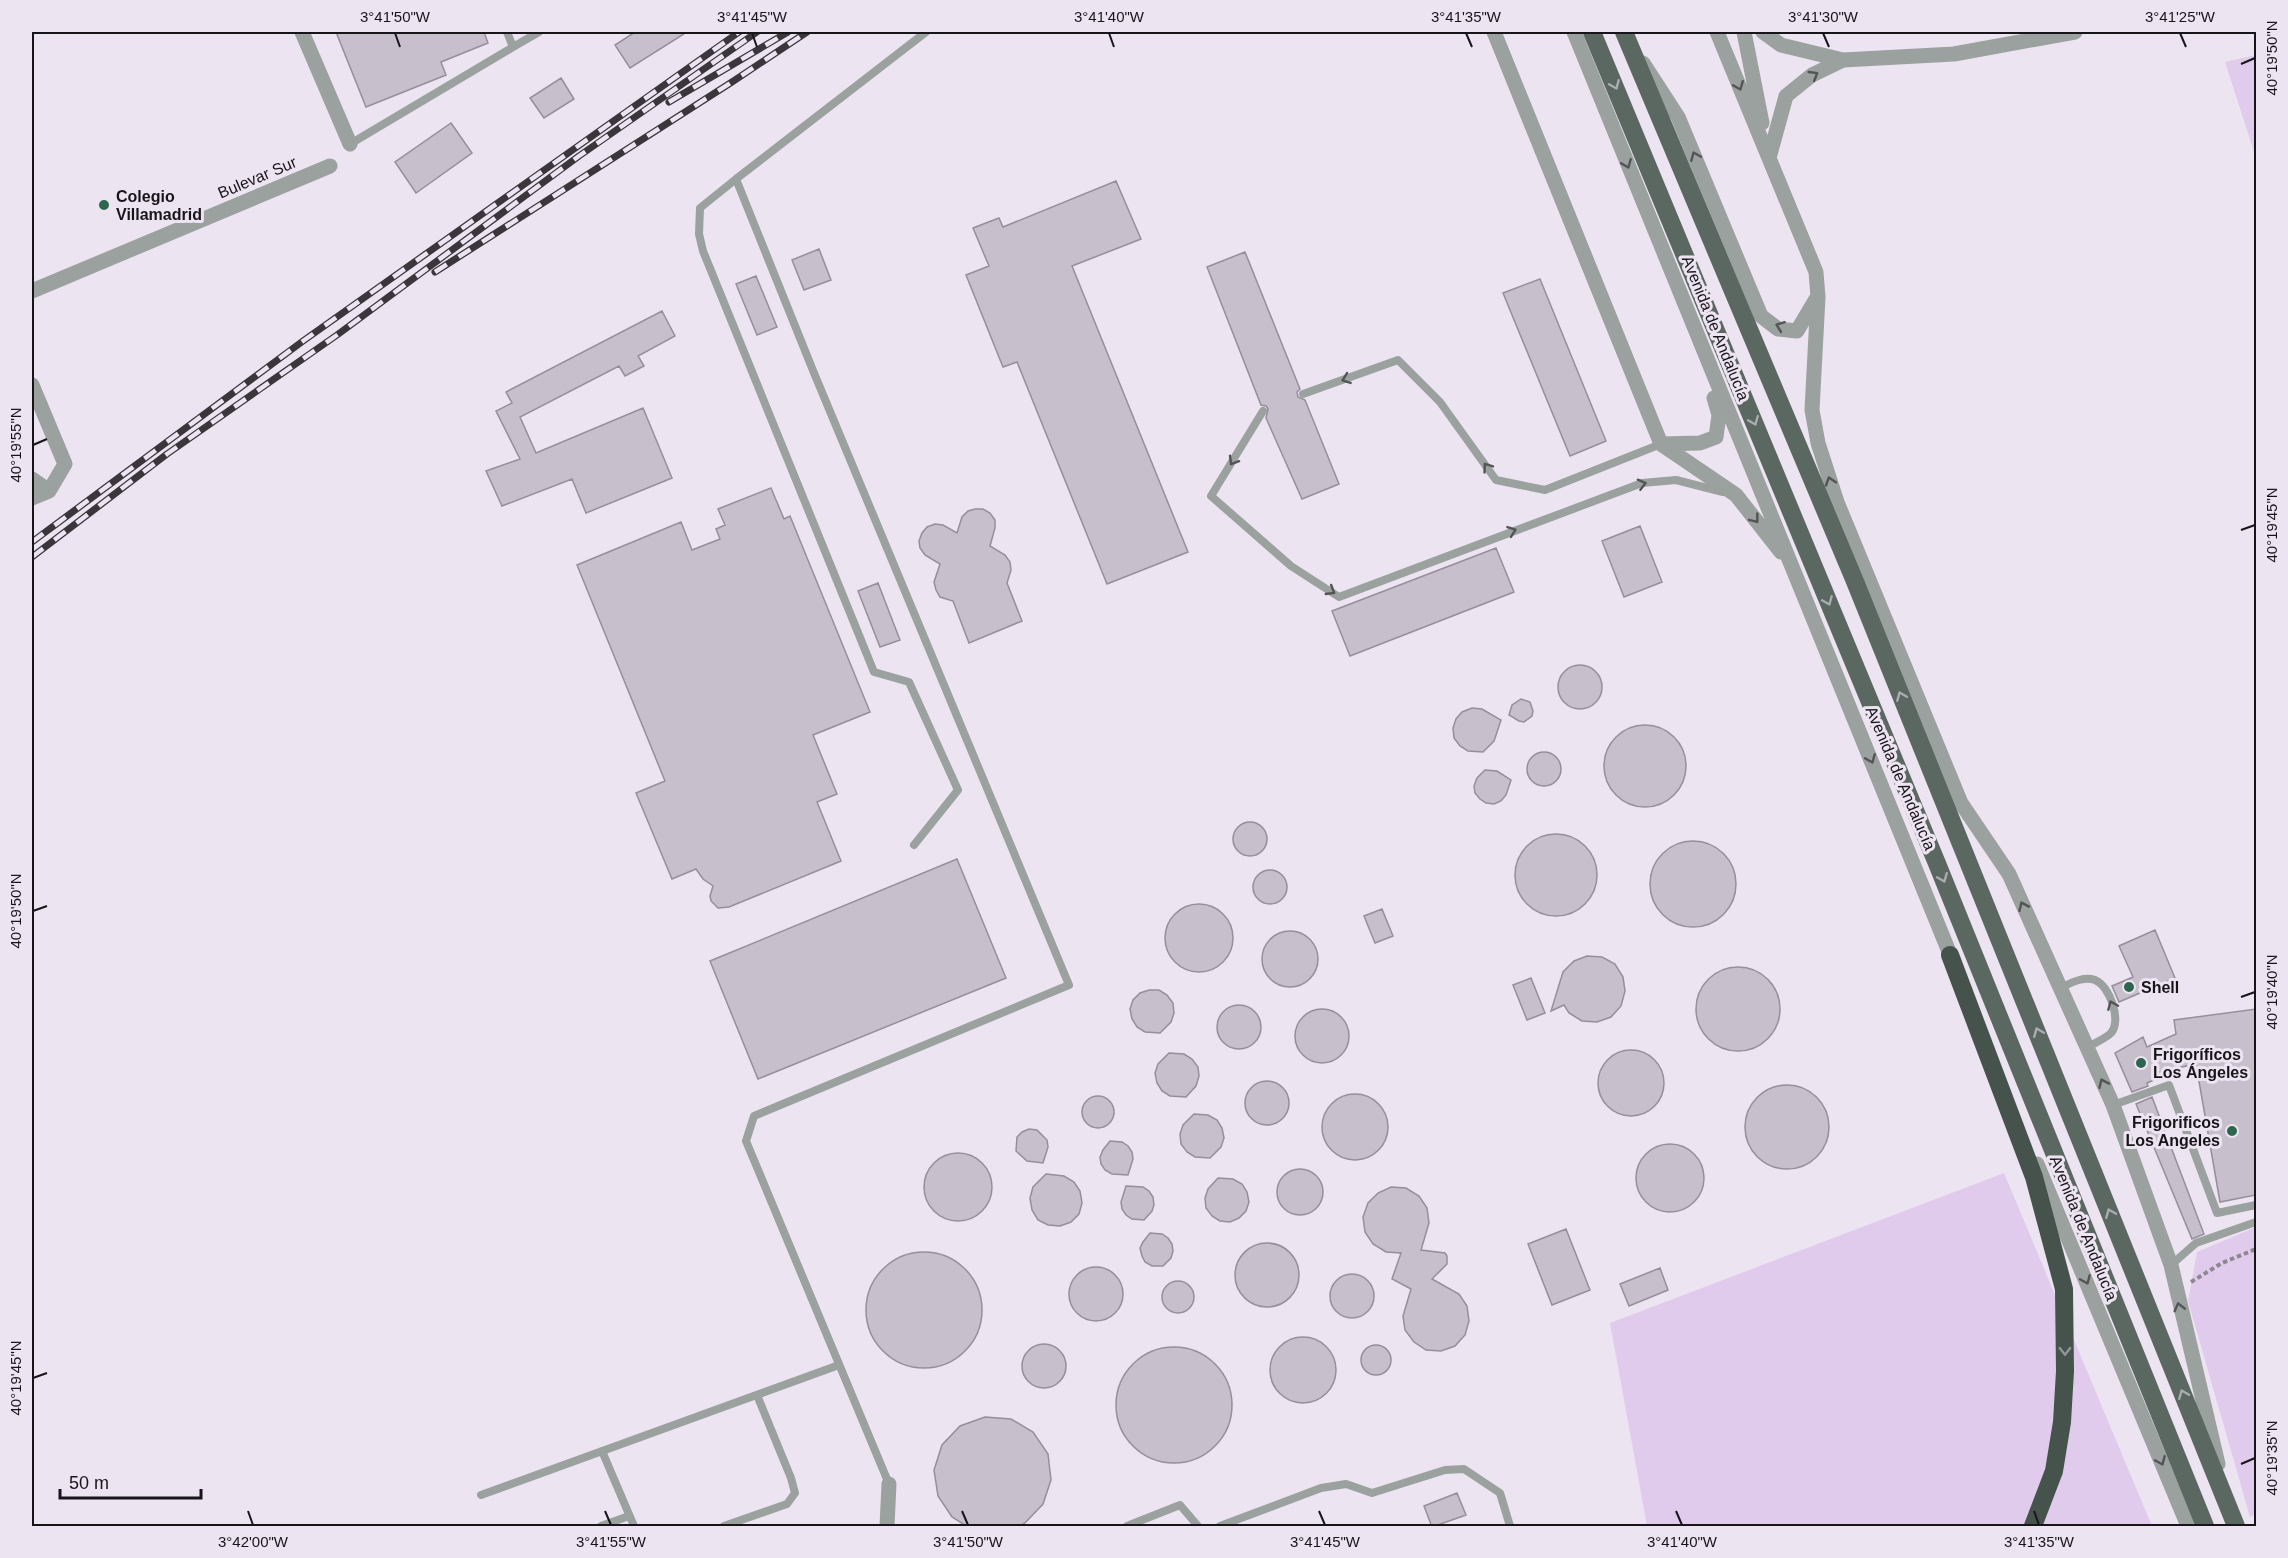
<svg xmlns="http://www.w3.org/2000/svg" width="2288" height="1558" viewBox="0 0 2288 1558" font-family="Helvetica,sans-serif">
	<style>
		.green { fill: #e0cbed }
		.building { fill: #c7bfcc; stroke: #968e9b; stroke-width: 1.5 }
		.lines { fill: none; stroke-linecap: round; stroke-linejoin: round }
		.path { stroke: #8e8791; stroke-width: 4; stroke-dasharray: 4.5 3; stroke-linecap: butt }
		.service { stroke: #9ba19e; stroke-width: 8 }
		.minor { stroke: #9ba19e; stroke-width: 15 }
		.primary { stroke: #5b6761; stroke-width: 18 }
		.motorway { stroke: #45534c; stroke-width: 18 }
		.rail-casing { stroke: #3a363c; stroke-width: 7 }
		.rail { stroke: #ede4f2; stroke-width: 4.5; stroke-dasharray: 14; stroke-linecap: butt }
		.oneway { stroke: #535455 }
		.oneway2 { stroke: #abacb1 }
		.oneway3 { stroke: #919497 }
		.ticks { fill: none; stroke: #18151a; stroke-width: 2 }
		.poi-dot { fill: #2d664e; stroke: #ede4f2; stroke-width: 2 }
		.labels { text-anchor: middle; stroke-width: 6; stroke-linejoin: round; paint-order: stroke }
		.street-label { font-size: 16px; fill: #18151a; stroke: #ede4f2 }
		.poi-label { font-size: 16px; font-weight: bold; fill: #18151a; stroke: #ede4f2; text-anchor: start }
		.neatline { fill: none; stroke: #18151a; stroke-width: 2 }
		.ticks-label { font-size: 15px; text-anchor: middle; fill: #18151a }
	</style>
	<rect width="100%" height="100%" fill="#ede4f2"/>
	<!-- green -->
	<path class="green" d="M2256,55V158L2225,62Z
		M2004,1173L2152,1526H1647L1610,1323Z
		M2256,1227V1514L2250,1517L2188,1301L2197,1252Z"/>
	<!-- building -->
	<path class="building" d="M336,32H484L488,43L441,62L446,75L366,107Z
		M635,32H687L630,68L615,45Z
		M561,78L574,99L544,118L530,98Z
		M451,123L472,153L416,193L395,162Z
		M1116,181L1141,239L1072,266L1188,552L1107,584L1017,362L1003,367L966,275L989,266L973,228L999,218L1003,227Z
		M819,249L831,280L804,290L792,260Z
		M1245,252L1300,389L1297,392L1298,397L1305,400L1339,484L1302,499L1266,418L1268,409L1266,406L1261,405L1207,267Z
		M756,276L777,327L757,335L736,284Z
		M1540,279L1606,441L1570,456L1503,293Z
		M662,311L675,336L638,356L644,366L625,376L619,366L520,417L536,453L643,408L672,478L586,513L572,479L502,506L486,471L520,459L496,411L512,403L506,392Z
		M771,488L784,519L790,516L870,712L813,735L837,794L817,802L841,861L729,907L718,908L711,901L710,896L713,886L703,879L696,869L672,879L636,793L665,781L577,565L681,522L692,550L720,539L716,529L725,525L718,509Z
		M975,509H983L990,513L995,520V528L990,546L1005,555L1010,562L1011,570L1007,583L1022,621L969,643L953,601L940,597L936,590L934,582L940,564L925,555L920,548L919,541L922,533L927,527L935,524L943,525L957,533L962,517L968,511Z
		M1640,526L1662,582L1624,597L1602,541Z
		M1496,548L1514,592L1350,656L1332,611Z
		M878,583L900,640L880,647L858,591Z
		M1558 687a22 22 0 1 1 44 0a22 22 0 1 1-44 0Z
		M1521,699L1530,702L1533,711L1532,716L1524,722L1519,721L1509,715L1512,705Z
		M1472,708L1482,709L1501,720L1494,741L1483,752L1468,751L1460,746L1454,738L1453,728L1456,719L1462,712Z
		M1604 766a41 41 0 1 1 82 0a41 41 0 1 1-82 0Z
		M1527 769a17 17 0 1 1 34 0a17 17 0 1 1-34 0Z
		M1485,770L1497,771L1511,780L1506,795L1501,801L1494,804L1486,803L1480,799L1475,793L1474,786L1477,778Z
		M1233 839a17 17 0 1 1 34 0a17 17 0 1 1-34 0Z
		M1515 875a41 41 0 1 1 82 0a41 41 0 1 1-82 0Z
		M1650 884a43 43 0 1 1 86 0a43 43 0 1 1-86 0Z
		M957,859L1006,978L758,1079L710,961Z
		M1253 887a17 17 0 1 1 34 0a17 17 0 1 1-34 0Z
		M1165 938a34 34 0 1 1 68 0a34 34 0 1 1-68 0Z
		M1382,909L1393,936L1375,943L1364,916Z
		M2155,930L2175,978L2119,1002L2112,986L2133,977L2119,946Z
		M1262 959a28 28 0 1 1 56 0a28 28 0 1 1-56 0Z
		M1587,956L1602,957L1615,964L1623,977L1625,991L1621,1006L1611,1017L1597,1022L1582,1021L1569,1013L1564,1005L1551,1011L1563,972L1574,961Z
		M1696 1009a42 42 0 1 1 84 0a42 42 0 1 1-84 0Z
		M1531,978L1545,1013L1527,1020L1513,985Z
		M1149,990H1159L1167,995L1173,1003L1174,1013L1171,1022L1160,1033L1145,1032L1137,1027L1132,1019L1130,1009L1133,1000L1140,993Z
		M1217 1027a22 22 0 1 1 44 0a22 22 0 1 1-44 0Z
		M1295 1036a27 27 0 1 1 54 0a27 27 0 1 1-54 0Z
		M2256,1009V1195L2220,1202L2196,1064L2159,1072L2161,1077L2147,1083L2148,1086L2132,1092L2115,1053L2143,1037L2147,1047L2176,1034L2174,1020Z
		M1598 1083a33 33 0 1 1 66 0a33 33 0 1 1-66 0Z
		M1169,1053L1184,1054L1192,1059L1198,1067L1199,1076L1196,1086L1186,1097L1170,1096L1162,1091L1157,1083L1155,1073L1158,1064Z
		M1245 1103a22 22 0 1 1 44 0a22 22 0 1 1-44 0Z
		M1745 1127a42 42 0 1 1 84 0a42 42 0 1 1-84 0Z
		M1322 1127a33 33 0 1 1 66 0a33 33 0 1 1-66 0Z
		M1082 1112a16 16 0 1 1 32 0a16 16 0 1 1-32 0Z
		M2152,1097L2204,1234L2192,1239L2136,1104Z
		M1194,1114L1208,1115L1217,1120L1222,1128L1224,1138L1221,1147L1210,1158L1195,1157L1187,1152L1181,1144L1180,1134L1183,1125Z
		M1029,1129L1037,1130L1047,1140L1048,1147L1043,1163L1027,1161L1016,1151L1017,1137L1022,1132Z
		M1110,1141L1122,1142L1128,1146L1132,1152L1133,1159L1128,1175L1112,1174L1105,1170L1101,1164L1100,1157L1103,1150Z
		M1636 1178a34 34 0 1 1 68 0a34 34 0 1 1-68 0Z
		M924 1187a34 34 0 1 1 68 0a34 34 0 1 1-68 0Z
		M1277 1192a23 23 0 1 1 46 0a23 23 0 1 1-46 0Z
		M1046,1174L1064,1176L1074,1182L1080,1191L1082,1203L1079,1214L1071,1222L1060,1226L1048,1225L1038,1220L1032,1210L1030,1198L1033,1187Z
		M1218,1178L1233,1179L1242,1184L1247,1192L1249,1202L1246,1211L1239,1218L1230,1222L1220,1221L1212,1216L1206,1208L1205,1198L1208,1189Z
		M1126,1186L1143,1187L1149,1191L1153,1197L1154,1205L1152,1211L1144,1220L1132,1219L1126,1215L1122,1209L1121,1202Z
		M1391,1187L1406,1188L1419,1196L1427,1208L1429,1223L1421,1250L1445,1253L1447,1256V1264L1432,1279L1459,1294L1467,1306L1469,1321L1465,1335L1455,1346L1441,1351L1426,1350L1414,1342L1405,1330L1403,1316L1411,1289L1392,1279L1401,1253L1386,1252L1373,1244L1365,1232L1363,1217L1368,1203L1378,1193Z
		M1566,1229L1590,1290L1552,1305L1528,1244Z
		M1150,1233L1162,1234L1168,1238L1172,1244L1173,1251L1171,1258L1163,1266H1152L1145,1262L1142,1256L1140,1248L1143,1242Z
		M1235 1275a32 32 0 1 1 64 0a32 32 0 1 1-64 0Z
		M866 1310a58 58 0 1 1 116 0a58 58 0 1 1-116 0Z
		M1069 1294a27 27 0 1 1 54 0a27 27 0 1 1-54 0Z
		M1660,1268L1668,1290L1629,1306L1620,1284Z
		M1330 1296a22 22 0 1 1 44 0a22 22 0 1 1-44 0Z
		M1162 1297a16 16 0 1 1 32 0a16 16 0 1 1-32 0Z
		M1270 1370a33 33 0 1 1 66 0a33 33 0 1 1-66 0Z
		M1022 1366a22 22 0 1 1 44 0a22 22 0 1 1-44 0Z
		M1361 1360a15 15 0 1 1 30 0a15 15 0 1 1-30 0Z
		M1116 1405a58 58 0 1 1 116 0a58 58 0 1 1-116 0Z
		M985,1417L1011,1419L1033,1432L1048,1454L1051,1480L1043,1504L1025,1523L1017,1527H968L952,1517L938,1496L934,1470L942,1445L960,1426Z
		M1457,1493L1466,1515L1432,1527L1424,1506Z"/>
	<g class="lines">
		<!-- path -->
		<path class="path" d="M2191,1282L2222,1263L2256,1249"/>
		<!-- service -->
		<path class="service" d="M513,47L539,32
			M350,144L513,47L507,32
			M736,179L700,208L699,234L703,251L874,672L909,682L958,790L914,845
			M1303,394L1398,360L1440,402L1496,480L1545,490L1661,444
			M1263,411L1211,496L1291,566L1339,597L1642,483L1676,480L1723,492
			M2060,988C2071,983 2083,976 2095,980C2110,986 2122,1021 2111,1033C2105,1039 2094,1043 2087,1048
			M2113,1105L2169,1085L2217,1213L2256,1205
			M2171,1265L2196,1243L2256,1222
			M602,1451L634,1526
			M889,1484L746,1141L754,1116L1069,985L814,373L736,179L926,32
			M481,1495L839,1365
			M601,1526L629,1516
			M724,1526L787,1504L795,1493L791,1478L757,1395
			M1127,1526L1180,1505L1198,1526
			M1220,1526L1321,1488L1346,1484L1372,1493L1445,1470L1464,1469L1500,1493L1510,1526"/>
		<!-- minor -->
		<path class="minor" d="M302,32L350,144
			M1494,32L1661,444L1736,495L1781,552
			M1574,32L1954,964
			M1717,32L1816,272L1818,297L1812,410L1818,443L1837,502L1961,803L2009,874L2113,1105L2171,1265L2218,1464
			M1744,32L1762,123
			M1763,32L1781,45L1843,60L1954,54L2075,32
			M1643,63L1678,117L1761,316L1778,329L1797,331L1816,299
			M1769,158L1786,96L1812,75L1843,60
			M32,291L330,166
			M32,385L65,464L49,491L32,479
			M1661,444L1700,443L1716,437L1719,415L1714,398
			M32,498L49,491
			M2037,1164L2188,1526
			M887,1526L889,1484"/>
		<!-- primary -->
		<path class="primary" d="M1592,32L1936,861L2205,1526
			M1624,32L1854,579L2236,1526"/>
		<!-- motorway -->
		<path class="motorway" d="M1950,955L2034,1177L2064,1289L2065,1371L2062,1422L2054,1471L2033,1526"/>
		<!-- rail casing -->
		<g class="rail-casing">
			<path id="rail" d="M669,102L788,32
				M435,272L732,82L807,32
				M32,542L303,341L739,32
				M32,557L167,454L337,335L579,156L757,32"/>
		</g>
		<!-- rail -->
		<use href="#rail" class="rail"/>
	</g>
	<!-- one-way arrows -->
	<defs><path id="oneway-chevron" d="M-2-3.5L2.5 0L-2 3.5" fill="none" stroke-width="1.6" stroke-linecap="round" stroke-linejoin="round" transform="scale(1.5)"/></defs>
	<g class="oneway">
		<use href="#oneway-chevron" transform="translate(1814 75) rotate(-31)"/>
		<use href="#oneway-chevron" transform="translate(1739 86) rotate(68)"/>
		<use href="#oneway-chevron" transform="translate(1695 156) rotate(-113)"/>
		<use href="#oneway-chevron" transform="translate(1627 164) rotate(68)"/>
		<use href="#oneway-chevron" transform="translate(1780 326) rotate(-159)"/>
		<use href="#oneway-chevron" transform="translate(1346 379) rotate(160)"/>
		<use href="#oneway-chevron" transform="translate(1233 461) rotate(121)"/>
		<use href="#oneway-chevron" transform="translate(1487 467) rotate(-126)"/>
		<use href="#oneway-chevron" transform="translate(1830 481) rotate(-108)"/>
		<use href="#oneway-chevron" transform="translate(1642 484) rotate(-14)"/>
		<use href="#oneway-chevron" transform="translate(1755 519) rotate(52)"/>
		<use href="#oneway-chevron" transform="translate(1512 531) rotate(-20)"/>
		<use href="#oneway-chevron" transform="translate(1331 591) rotate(31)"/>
		<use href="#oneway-chevron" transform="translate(1871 759) rotate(68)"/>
		<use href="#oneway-chevron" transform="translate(2023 906) rotate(-114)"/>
		<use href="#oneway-chevron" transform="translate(2112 1005) rotate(-113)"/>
		<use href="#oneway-chevron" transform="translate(2103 1083) rotate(-114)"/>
		<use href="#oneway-chevron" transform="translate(2086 1280) rotate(67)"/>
		<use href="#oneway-chevron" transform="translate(2179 1307) rotate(-104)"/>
		<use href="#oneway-chevron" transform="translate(2161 1461) rotate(67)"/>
	</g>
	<g class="oneway2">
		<use href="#oneway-chevron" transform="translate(1615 85) rotate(67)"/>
		<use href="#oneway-chevron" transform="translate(1754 421) rotate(68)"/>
		<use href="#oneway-chevron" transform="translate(1828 601) rotate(67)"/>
		<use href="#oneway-chevron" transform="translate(1901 696) rotate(-112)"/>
		<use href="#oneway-chevron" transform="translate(1943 878) rotate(68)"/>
		<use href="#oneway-chevron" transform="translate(2038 1032) rotate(-112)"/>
		<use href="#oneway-chevron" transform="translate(2110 1213) rotate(-112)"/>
		<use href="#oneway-chevron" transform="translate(2183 1394) rotate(-112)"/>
	</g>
	<use class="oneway3" href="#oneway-chevron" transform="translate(2065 1351) rotate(89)"/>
	<!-- ticks -->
	<path class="ticks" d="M395,33L400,47M752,33L757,47M1109,33L1114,47M1466,33L1472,47M1823,33L1829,47M2180,33L2186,47M2241,64L2255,58M33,445L47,439M2241,530L2255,525M33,911L47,906M2241,997L2255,992M33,1378L47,1373M2241,1464L2255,1458M248,1511L253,1525M605,1511L611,1525M962,1511L968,1525M1319,1511L1325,1525M1676,1511L1682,1525M2034,1511L2039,1525"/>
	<!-- markers -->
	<g class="poi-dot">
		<circle cx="104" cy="205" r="6"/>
		<circle cx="2129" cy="987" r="6"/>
		<circle cx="2141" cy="1063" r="6"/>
		<circle cx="2232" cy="1131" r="6"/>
	</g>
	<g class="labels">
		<!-- street labels -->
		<g class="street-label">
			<text transform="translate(257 177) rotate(-23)" y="6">Bulevar Sur</text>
			<text transform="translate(1716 328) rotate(68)" y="6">Avenida de Andalucía</text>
			<text transform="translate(1901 778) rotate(67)" y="6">Avenida de Andalucía</text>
			<text transform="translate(2084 1228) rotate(68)" y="6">Avenida de Andalucía</text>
		</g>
		<!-- poi labels -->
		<g class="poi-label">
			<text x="116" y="202">Colegio<tspan x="116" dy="18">Villamadrid</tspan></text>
			<text x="2141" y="993">Shell</text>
			<text x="2153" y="1060">Frigoríficos<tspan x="2153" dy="18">Los Ángeles</tspan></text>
			<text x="2220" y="1128" text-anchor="end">Frigorificos<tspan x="2220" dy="18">Los Angeles</tspan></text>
		</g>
	</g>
	<!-- border -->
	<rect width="2288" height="1558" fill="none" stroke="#ede4f2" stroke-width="66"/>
	<!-- scale -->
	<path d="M60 1489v9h141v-9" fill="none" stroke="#18151a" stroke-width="3"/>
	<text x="69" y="1489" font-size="18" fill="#18151a" stroke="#ede4f2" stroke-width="4.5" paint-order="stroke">50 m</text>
	<rect x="33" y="33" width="2222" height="1492" class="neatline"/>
	<g class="ticks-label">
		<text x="395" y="22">3°41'50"W</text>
		<text x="752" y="22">3°41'45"W</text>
		<text x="1109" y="22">3°41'40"W</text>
		<text x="1466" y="22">3°41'35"W</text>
		<text x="1823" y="22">3°41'30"W</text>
		<text x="2180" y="22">3°41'25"W</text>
		<text transform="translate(2272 58) rotate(-90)" y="5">40°19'50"N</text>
		<text transform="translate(16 445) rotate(-90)" y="5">40°19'55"N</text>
		<text transform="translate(2272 525) rotate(-90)" y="5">40°19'45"N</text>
		<text transform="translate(16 911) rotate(-90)" y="5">40°19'50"N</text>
		<text transform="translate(2272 992) rotate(-90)" y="5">40°19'40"N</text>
		<text transform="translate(16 1378) rotate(-90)" y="5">40°19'45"N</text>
		<text transform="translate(2272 1458) rotate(-90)" y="5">40°19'35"N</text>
		<text x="253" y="1547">3°42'00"W</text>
		<text x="611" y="1547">3°41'55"W</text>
		<text x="968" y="1547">3°41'50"W</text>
		<text x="1325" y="1547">3°41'45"W</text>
		<text x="1682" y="1547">3°41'40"W</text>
		<text x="2039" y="1547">3°41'35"W</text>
	</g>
</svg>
